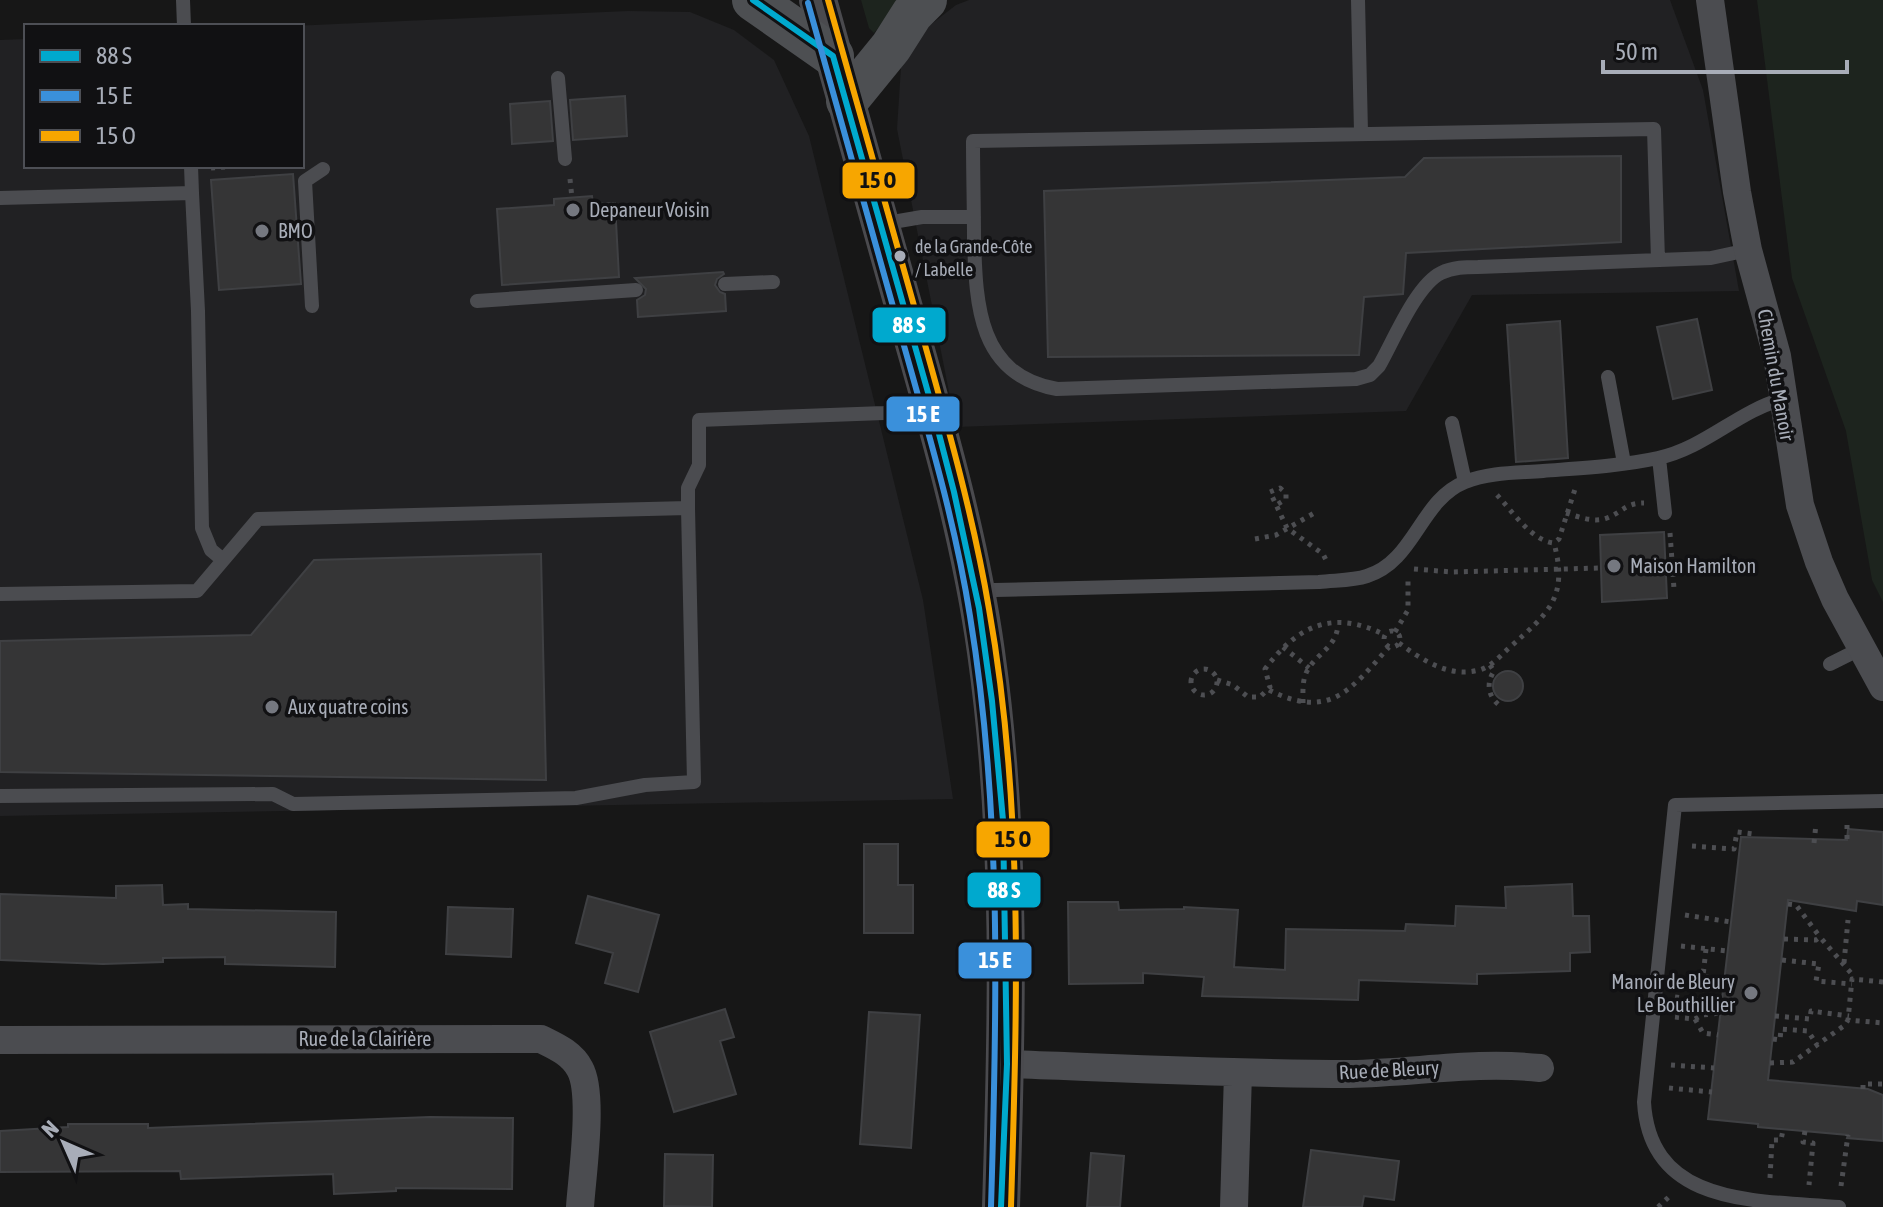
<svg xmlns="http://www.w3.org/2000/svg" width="1883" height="1207" viewBox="0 0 1883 1207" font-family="'Asap Condensed',sans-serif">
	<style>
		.built { fill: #212123 }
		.green { fill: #1d241e }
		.building { fill: #353536; stroke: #3f4043; stroke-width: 2 }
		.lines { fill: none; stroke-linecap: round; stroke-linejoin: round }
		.path { stroke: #4d4e52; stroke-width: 5; stroke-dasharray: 4 6; stroke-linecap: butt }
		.lane { stroke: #4b4c50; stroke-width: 14 }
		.street { stroke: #4b4c50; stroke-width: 28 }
		.secondary { stroke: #4a4a4e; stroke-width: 38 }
		.primary { stroke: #4d4f52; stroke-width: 42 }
		.bus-1-casing { stroke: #111113; stroke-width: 12 }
		.bus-2-casing { stroke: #111113; stroke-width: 12 }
		.bus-3-casing { stroke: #111113; stroke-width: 12 }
		.bus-1 { stroke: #00a9ce; stroke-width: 6 }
		.bus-2 { stroke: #3a90db; stroke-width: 6 }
		.bus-3 { stroke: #f7a600; stroke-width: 6 }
		.poi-dot { fill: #757880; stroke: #111113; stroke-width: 3 }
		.bus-dot { fill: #a8adb8; stroke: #111113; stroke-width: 3 }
		.labels { text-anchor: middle; stroke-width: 7; stroke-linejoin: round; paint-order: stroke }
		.bus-label { font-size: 18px; fill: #a8adb8; stroke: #111113; text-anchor: start }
		.poi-label { font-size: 20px; fill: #a8adb8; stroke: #111113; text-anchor: start }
		.street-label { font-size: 20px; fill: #a8adb8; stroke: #111113 }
		.line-badge { stroke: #111113; stroke-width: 3 }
		.badge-label { font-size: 22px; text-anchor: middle; font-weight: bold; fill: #fff }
		.pale-badge-label { font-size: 22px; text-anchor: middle; font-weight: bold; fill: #111 }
	</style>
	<rect width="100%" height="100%" fill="#171717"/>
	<!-- built -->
	<path class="built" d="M969,0H1670L1703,90L1739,291L1472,295L1406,411L956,427L897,129L901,67L925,29L956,5Z
		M628,11L690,12L734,30L774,60L809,136L923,600L953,799L0,816V40L26,39V166H302V26H292Z"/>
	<!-- green -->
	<path class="green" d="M861,0H901L874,33L869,28Z
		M1757,0H1883V602L1872,580L1846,431L1792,278Z"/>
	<!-- building -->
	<path class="building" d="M625,96L627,136L573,140L570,100Z
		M550,101L553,141L512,144L510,104Z
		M1621,156V242L1406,253L1403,294L1364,297L1359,355L1048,357L1044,191L1405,177L1424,158Z
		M293,174L301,284L219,290L211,180Z
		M592,196L593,204L615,203L619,277L502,285L497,209L554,205V199Z
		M723,272L724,274L717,279L715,285L720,292L725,294L726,311L638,317L637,300L645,295L646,289L635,278Z
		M1697,319L1712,390L1673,399L1657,327Z
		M1560,321L1568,458L1516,462L1507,325Z
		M1664,532L1667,598L1602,602L1600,535Z
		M541,554L546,780L0,772V641L251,635L314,560Z
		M1493 686a15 15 0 1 1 30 0a15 15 0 1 1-30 0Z
		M1848,829L1883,832V905L1857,901L1856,911L1788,900L1768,1080L1868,1089L1883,1095V1141L1847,1138L1848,1135L1758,1127V1124L1708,1119L1741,837L1847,840Z
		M864,844H898V885H913V933H864Z
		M1572,884L1573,916H1589L1590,952L1570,953V971L1477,974V984L1359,980L1358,1000L1202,996L1204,977L1143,973V983L1069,984L1068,902H1118L1119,910L1184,909V907L1238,910L1234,967L1285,970L1286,929L1405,931L1406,924L1455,926L1456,906L1506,908L1505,887Z
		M162,885L163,905L188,904V909L336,912L335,967L225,964V957L163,958V962L103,964L0,960V894L116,898V886Z
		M588,896L659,915L638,992L605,983L613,953L576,943Z
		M448,907L513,909L511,957L446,954Z
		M725,1009L734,1037L720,1041L736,1094L674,1112L650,1032Z
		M869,1012L920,1015L911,1148L860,1144Z
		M430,1117L513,1118L512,1189L396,1188V1191L334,1194L333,1174L181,1179L180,1171L0,1172V1131L68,1127V1124H148V1128Z
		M1311,1150L1399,1161L1394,1200L1364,1196L1362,1207H1303Z
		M1091,1153L1124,1156L1120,1207H1087Z
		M665,1154L713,1155L712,1207L664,1206Z"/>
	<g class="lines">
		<!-- path -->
		<path class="path" d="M211,168L238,166
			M570,179L572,198
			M1497,495C1512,511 1532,541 1554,543L1559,539L1575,489
			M1278,504L1286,499V493L1280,488L1270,492L1287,528L1323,554L1326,560
			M1566,513C1579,517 1594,523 1607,518C1623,512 1625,503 1644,503
			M1670,533L1674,589
			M1255,539L1276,535L1316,512
			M1414,569L1452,572L1601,568
			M1384 639a8 8 0 1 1 16 0a8 8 0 1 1-16 0Z
			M1395,632L1408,610V577
			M1399,643C1422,660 1449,678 1479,670C1491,667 1500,656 1509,648C1547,614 1569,599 1554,543
			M1283,647L1309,668
			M1490,665L1494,671C1486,683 1488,696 1499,705
			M1191 682a13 13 0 1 1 26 0a13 13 0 1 1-26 0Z
			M1217,680L1233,685L1248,697H1260L1270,687L1265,669C1298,625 1333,609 1385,635
			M1269,690C1329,720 1350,691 1389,647
			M1303,703C1303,692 1302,681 1307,671C1317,653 1337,647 1338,624
			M1847,839V824
			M1814,843L1816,824
			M1692,846L1734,849L1737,832L1753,834
			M1788,904L1796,905L1820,937
			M1685,915L1731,922
			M1784,939L1816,940L1820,937L1851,973L1852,979
			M1681,946L1728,951
			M1706,949L1703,976L1724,981
			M1782,960L1819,964L1816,981L1852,984
			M1844,963L1848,920
			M1883,982L1852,979L1848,1020L1883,1023
			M1675,997L1722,1004
			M1775,1016L1810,1019L1811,1011L1849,1016
			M1675,1017L1695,1019L1702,1015L1721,1013
			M1695,1019L1703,1033L1718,1035
			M1773,1039L1780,1040L1781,1029L1808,1031L1817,1045
			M1770,1063L1793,1062L1845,1025L1848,1020
			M1671,1065L1714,1068
			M1669,1088L1712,1092
			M1863,1089V1084H1883
			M1805,1131L1803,1142L1813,1143L1809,1185
			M1770,1178L1772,1140H1781L1783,1130
			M1841,1186L1848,1135
			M1658,1207L1672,1194"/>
		<!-- lane -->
		<path class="lane" d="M183,0L184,26
			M1358,0L1361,132
			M558,78L565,159
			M192,193L198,311L202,528L211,550L223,560
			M0,198L192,193L191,166
			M881,224L922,217H974
			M1658,260L1654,129L973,141C973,174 974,207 974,239C976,305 978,375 1057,389L1356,379L1370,375L1379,366C1393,342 1416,285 1441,273C1453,267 1466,267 1478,267L1711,258L1748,250
			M725,284L773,282
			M477,301L636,290
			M312,306L305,181L323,169
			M1608,377L1624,463
			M1452,423L1465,482
			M1659,458L1665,513
			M688,508V488L699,465V420L884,413L931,403
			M976,593L995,590L1319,582C1334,580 1352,581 1367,576C1415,561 1420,500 1465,482C1490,472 1518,473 1543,471C1581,468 1621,466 1658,458C1705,448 1738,411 1783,399
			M0,594L197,591L258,519L688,508L694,782L645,785L576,798L293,804L273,794L0,796
			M1830,664L1862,648
			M1839,1207C1757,1200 1650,1207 1644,1102L1675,805L1883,801"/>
		<!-- street -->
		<path class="street" d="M1710,0L1737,192L1748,250L1777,356L1800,505L1819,562L1835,599L1883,687
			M0,1040L541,1039C555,1046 572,1053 580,1069C594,1094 582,1176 580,1207
			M1007,1064C1121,1068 1235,1074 1350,1074C1415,1073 1474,1061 1540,1068
			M1234,1207L1238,1073"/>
		<!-- secondary -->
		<path class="secondary" d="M818,0C848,111 880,222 911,333C941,438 971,544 986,652C1012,836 1007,1022 1001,1207"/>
		<!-- primary -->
		<path class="primary" d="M753,0L833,56
			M847,101L891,47L912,14L926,0"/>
		<!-- bus-1 casing -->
		<g class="bus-1-casing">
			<path id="bus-1" d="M753,0L833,56L931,403L954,492L979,608L992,701L1003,820L1007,1064L1001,1207"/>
		</g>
		<!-- bus-2 casing -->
		<g class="bus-2-casing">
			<path id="bus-2" d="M808,3C839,114 870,224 901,335C927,428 955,521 970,616C1002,811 997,1010 991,1207"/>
		</g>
		<!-- bus-3 casing -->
		<g class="bus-3-casing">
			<path id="bus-3" d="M828,0C858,109 889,218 920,327C946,420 973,514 989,609C1024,806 1017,1008 1011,1207"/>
		</g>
		<!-- bus-1 -->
		<use href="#bus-1" class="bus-1"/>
		<!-- bus-2 -->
		<use href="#bus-2" class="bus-2"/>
		<!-- bus-3 -->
		<use href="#bus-3" class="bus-3"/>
	</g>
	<!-- markers -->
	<g class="poi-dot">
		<circle cx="573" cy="210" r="8"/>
		<circle cx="262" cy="231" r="8"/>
		<circle cx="1614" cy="566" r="8"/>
		<circle cx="272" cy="707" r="8"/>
		<circle cx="1751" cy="993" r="8"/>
	</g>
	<circle class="bus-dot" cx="900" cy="256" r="7"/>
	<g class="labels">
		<!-- bus labels -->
		<g class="bus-label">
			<text x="915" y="253">de la Grande-Côte<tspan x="915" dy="23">/ Labelle</tspan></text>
		</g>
		<!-- poi labels -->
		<g class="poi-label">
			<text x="589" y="217">Depaneur Voisin</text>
			<text x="278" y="238">BMO</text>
			<text x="1630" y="573">Maison Hamilton</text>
			<text x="288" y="714">Aux quatre coins</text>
			<text x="1735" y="989" text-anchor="end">Manoir de Bleury<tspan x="1735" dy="23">Le Bouthillier</tspan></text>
		</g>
		<!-- street labels -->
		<g class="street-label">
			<text transform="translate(1776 375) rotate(80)" y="7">Chemin du Manoir</text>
			<text x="365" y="1046">Rue de la Clairière</text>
			<text transform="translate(1389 1070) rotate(-3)" y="7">Rue de Bleury</text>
		</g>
	</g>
	<g class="line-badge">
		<rect x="841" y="161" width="75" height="39" rx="8" fill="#f7a600"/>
		<rect x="871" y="306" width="76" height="38" rx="8" fill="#00a9ce"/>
		<rect x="885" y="395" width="76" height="38" rx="8" fill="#3a90db"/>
		<rect x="975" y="820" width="76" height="39" rx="8" fill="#f7a600"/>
		<rect x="966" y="871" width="76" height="38" rx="8" fill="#00a9ce"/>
		<rect x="957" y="941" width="76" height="39" rx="8" fill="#3a90db"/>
	</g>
	<g class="badge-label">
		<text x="909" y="333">88 S</text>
		<text x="923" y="422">15 E</text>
		<text x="1004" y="898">88 S</text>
		<text x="995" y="968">15 E</text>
	</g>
	<g class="pale-badge-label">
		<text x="878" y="188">15 O</text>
		<text x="1013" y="847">15 O</text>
	</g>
	<!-- legend -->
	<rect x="24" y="24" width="280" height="144" fill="#111113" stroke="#4d4f55" stroke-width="2"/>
	<rect x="40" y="50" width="40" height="12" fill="#00a9ce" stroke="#4d4f55" stroke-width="2"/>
	<text x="96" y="64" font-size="24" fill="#a8adb8">88 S</text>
	<rect x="40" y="90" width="40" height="12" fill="#3a90db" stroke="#4d4f55" stroke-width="2"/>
	<text x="96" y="104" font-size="24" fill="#a8adb8">15 E</text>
	<rect x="40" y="130" width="40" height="12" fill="#f7a600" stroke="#4d4f55" stroke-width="2"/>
	<text x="96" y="144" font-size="24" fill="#a8adb8">15 O</text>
	<!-- north arrow -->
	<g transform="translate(64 1143) rotate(315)" stroke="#111113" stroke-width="6" paint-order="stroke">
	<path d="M0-6L14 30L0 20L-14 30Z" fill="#a8adb8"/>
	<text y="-12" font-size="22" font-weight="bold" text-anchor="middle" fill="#a8adb8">N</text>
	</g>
	<!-- scale -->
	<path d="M1603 60v12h244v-12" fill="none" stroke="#a8adb8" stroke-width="4"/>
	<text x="1615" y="60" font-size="24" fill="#a8adb8" stroke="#111113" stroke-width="6" paint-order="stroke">50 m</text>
</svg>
